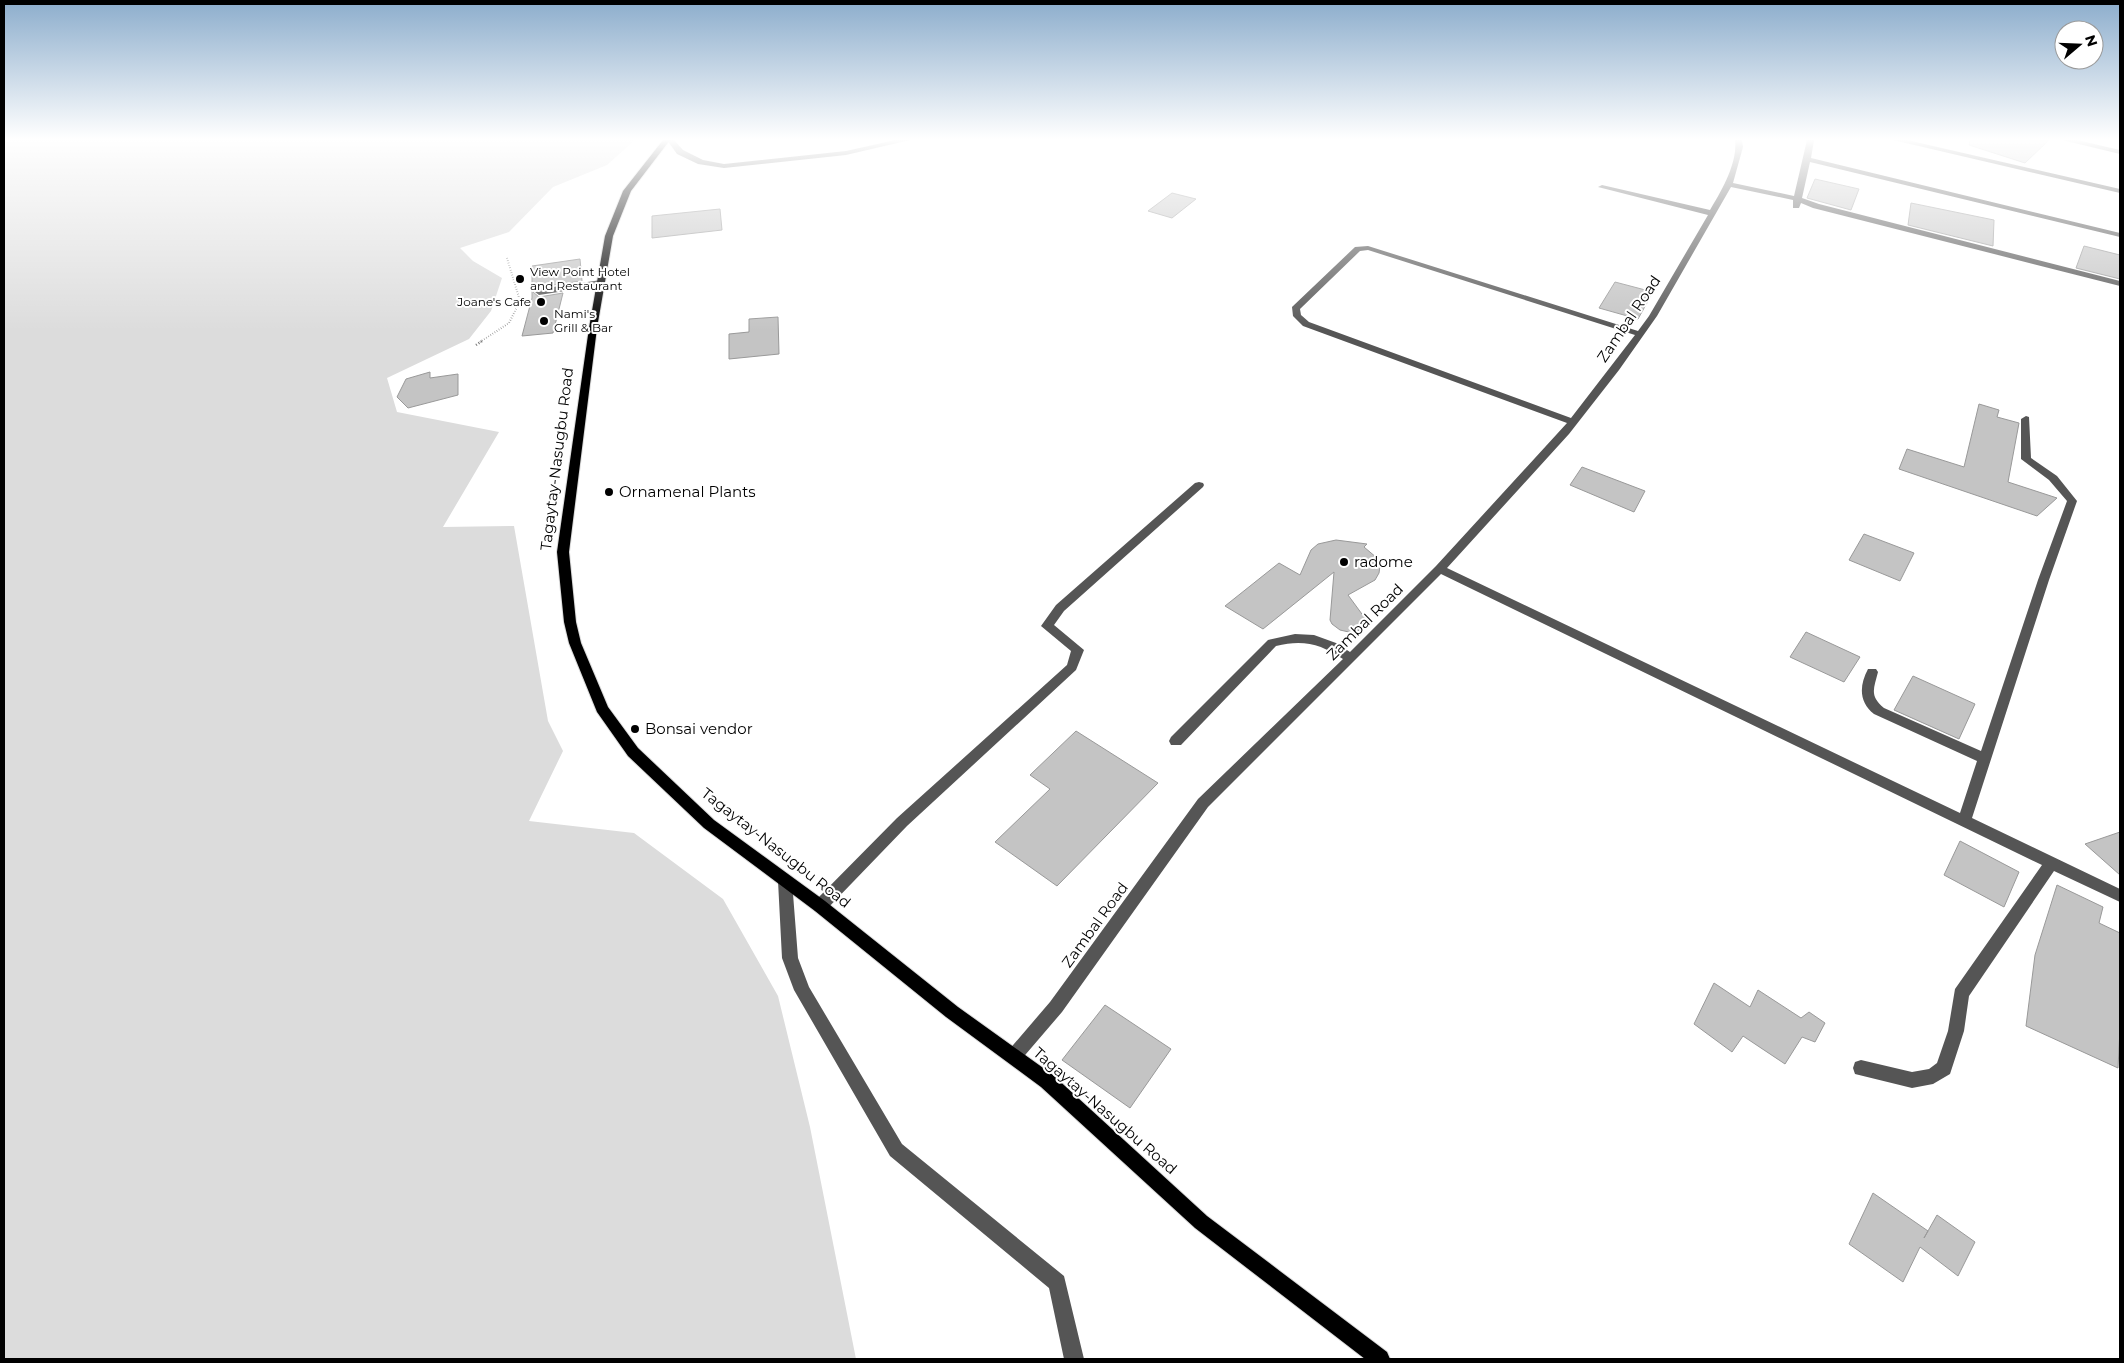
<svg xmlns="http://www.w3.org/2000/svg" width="2124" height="1363" viewBox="0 0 2124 1363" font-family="Montserrat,sans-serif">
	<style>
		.green { fill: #dcdcdc }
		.building { fill: #c4c4c4; stroke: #999 }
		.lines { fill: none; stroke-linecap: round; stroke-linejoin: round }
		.major-casing { stroke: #dbdbdb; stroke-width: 2 }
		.path-far1 { stroke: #777; stroke-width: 2; stroke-dasharray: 0.5 2; stroke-linecap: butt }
		.path { stroke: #777; stroke-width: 2.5; stroke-dasharray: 1 2; stroke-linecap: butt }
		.minor { fill: #555; fill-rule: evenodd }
		.major { fill: #000; fill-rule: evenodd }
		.poi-dot { fill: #000; stroke: #fff; stroke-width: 2 }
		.labels { text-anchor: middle; stroke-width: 4; stroke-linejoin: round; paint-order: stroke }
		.far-poi-label { font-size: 12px; fill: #000; stroke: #fff; text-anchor: start }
		.street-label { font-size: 15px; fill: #000; stroke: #fff }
		.poi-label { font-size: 15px; fill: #000; stroke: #fff; text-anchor: start }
	</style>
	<rect width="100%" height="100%" fill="#fff"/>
	<!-- green -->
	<path class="green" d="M4,140H635L607,165L553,187L509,232L460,248L473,261L502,278L491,311L469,339L387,378L397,412L499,432L443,527L514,526L548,721L563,751L529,821L634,833L723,899L778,996L810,1127L856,1359H4Z"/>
	<!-- building -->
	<path class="building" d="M1970,140H2049L2025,163L1969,145Z
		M1815,179L1859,189L1851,210L1807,198Z
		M1172,193L1196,199L1172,218L1148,211Z
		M1911,203L1994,220L1993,246L1908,225Z
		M720,209L722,230L652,238V216Z
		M2084,246L2120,255V279L2076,268Z
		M580,259L582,281L539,287L533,292L539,297L563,293L553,333L522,336L532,298V266Z
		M1615,282L1653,292L1638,319L1599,308Z
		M778,317L779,354L729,359V334L749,332V319Z
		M430,372V378L458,374V395L408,408L397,397L406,379Z
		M1979,404L1999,410L1997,417L2019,423L2008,482L2057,498L2037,516L1899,469L1907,449L1964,467Z
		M1582,467L1645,491L1634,512L1570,485Z
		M1864,534L1914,553L1900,581L1849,560Z
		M1336,540L1367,544L1364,547L1377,558L1380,566L1379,573L1375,580L1348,595L1370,625L1353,633L1340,630L1332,624L1330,620L1334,572L1263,629L1225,606L1279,563L1300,575L1311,550L1318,544Z
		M1806,632L1860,657L1844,682L1790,657Z
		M1913,676L1975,704L1959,739L1894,710Z
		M1076,731L1158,783L1057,886L995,842L1050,789L1030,775Z
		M2120,832V875L2085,844Z
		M1960,841L2019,872L2004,907L1944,875Z
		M2057,885L2103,907L2099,923L2120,933V1029L2118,1068L2026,1026L2035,955Z
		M1714,983L1750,1007L1758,990L1801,1018L1809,1012L1825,1023L1815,1042L1802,1037L1785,1064L1743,1036L1732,1052L1694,1024Z
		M1105,1005L1171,1049L1130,1108L1062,1060Z
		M1873,1193L1928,1231L1924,1238L1937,1215L1975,1242L1958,1276L1920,1247L1903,1282L1849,1244Z"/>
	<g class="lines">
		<!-- major casing -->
		<g class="major-casing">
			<path id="major" d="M663,140H670L631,191L613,236L597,328L569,552L576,622L581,643L608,707L638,748L714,820L825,901L958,1007L1053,1075L1207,1216L1387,1352L1390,1359H1365L1195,1228L1041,1087L946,1017L815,911L704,828L628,756L597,712L569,643L564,622L557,552L589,328L605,236L623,191Z"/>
		</g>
		<!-- path-far1 -->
		<path class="path-far1" d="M507,258L520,301
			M480,342L509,323L520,301L527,298"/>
		<!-- path -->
		<path class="path" d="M476,345L482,341"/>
		<!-- minor -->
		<path class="minor" d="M667,140H674L683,150L703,160L724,164L846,151L895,140H910L846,155L724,168L698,164L677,154Z
			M1735,140H1742L1743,147L1733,183L1794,196L1807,140H1814L1811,158L2120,233V237L1810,162L1802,198L1819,204L2120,281V286L1813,208L1801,203L1799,208H1793V200L1731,187L1657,316L1619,370L1569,434L1447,568L1960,813L1977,761L1874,714C1859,702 1859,686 1868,669H1876L1878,672C1874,688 1869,696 1884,708L1981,751L2038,580L2067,501L2049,480L2021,459V419L2026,416L2029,417L2031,458L2057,476L2077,501L2049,580L1972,818L2120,889V902L2054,871L1969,996L1964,1031L1950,1074L1933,1084L1912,1088L1855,1074L1853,1068L1855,1062L1861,1060L1912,1072L1929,1069L1937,1063L1948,1031L1955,989L2042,865L1441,574L1208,807L1062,1012L1020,1061L1014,1064L1008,1061L1006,1056L1008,1051L1050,1002L1198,799L1343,659C1321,644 1303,639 1276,646L1181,745H1171L1169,741L1171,737L1268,640L1295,634L1314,635L1336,643L1350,652L1436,566L1567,423L1303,326L1293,316L1292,307L1355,247L1368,246L1638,331L1649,316L1708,215L1598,187L1602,185L1710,210C1721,192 1738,163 1735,140ZM1368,250L1635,335L1571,418L1309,322L1301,315L1300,309L1360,251Z
			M1893,140H1907L2120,189V193Z
			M2062,140H2077L2120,150V154Z
			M601,280L605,283L604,285L539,295L535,292L539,289Z
			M1199,482L1203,483L1204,485L1203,487L1064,611L1054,625L1084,650L1076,670L907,826L825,911L820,912L815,911L813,906L815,901L897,818L1067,665L1071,651L1041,626L1056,605L1195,483Z
			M785,875L790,877L792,881L798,958L809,987L902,1144L1064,1276L1084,1359H1064L1049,1288L890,1156L794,990L782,958L778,881L780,877Z"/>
		<!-- major -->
		<use href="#major" class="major"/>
	</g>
	<!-- sky -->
	<linearGradient id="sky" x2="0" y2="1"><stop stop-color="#8cadcc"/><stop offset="0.42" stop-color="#fff"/><stop offset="1" stop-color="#fff" stop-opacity="0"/></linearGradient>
	<rect width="2124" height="331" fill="url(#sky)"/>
	<!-- markers -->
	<g class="poi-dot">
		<circle cx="520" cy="279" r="5"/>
		<circle cx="541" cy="302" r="5"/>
		<circle cx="544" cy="321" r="5"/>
		<circle cx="609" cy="492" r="5"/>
		<circle cx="1344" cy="562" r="5"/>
		<circle cx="635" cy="729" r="5"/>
	</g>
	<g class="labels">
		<!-- far-poi labels -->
		<g class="far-poi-label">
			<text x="530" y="276">View Point Hotel<tspan x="530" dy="14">and Restaurant</tspan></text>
			<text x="531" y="306" text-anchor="end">Joane's Cafe</text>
			<text x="554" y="318">Nami's<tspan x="554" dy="14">Grill &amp; Bar</tspan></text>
		</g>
		<!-- street labels -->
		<g class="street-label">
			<text transform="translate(1629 319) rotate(-56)" y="5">Zambal Road</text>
			<text transform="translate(557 459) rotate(-83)" y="5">Tagaytay-Nasugbu Road</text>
			<text transform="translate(1365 622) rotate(-45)" y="5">Zambal Road</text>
			<text transform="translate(776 848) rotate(38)" y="5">Tagaytay-Nasugbu Road</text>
			<text transform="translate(1095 925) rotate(-54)" y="5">Zambal Road</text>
			<text transform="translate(1105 1111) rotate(41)" y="5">Tagaytay-Nasugbu Road</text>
		</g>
		<!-- poi labels -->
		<g class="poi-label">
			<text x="619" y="497">Ornamenal Plants</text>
			<text x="1354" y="567">radome</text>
			<text x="645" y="734">Bonsai vendor</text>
		</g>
	</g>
	<!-- border -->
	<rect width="2124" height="1363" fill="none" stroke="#000000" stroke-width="10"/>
	<!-- north arrow -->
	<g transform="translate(2079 45) rotate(71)"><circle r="24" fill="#ffffff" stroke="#999999"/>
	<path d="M0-4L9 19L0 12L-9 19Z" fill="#000000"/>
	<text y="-8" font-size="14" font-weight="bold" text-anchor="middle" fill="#000000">N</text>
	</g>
</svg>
